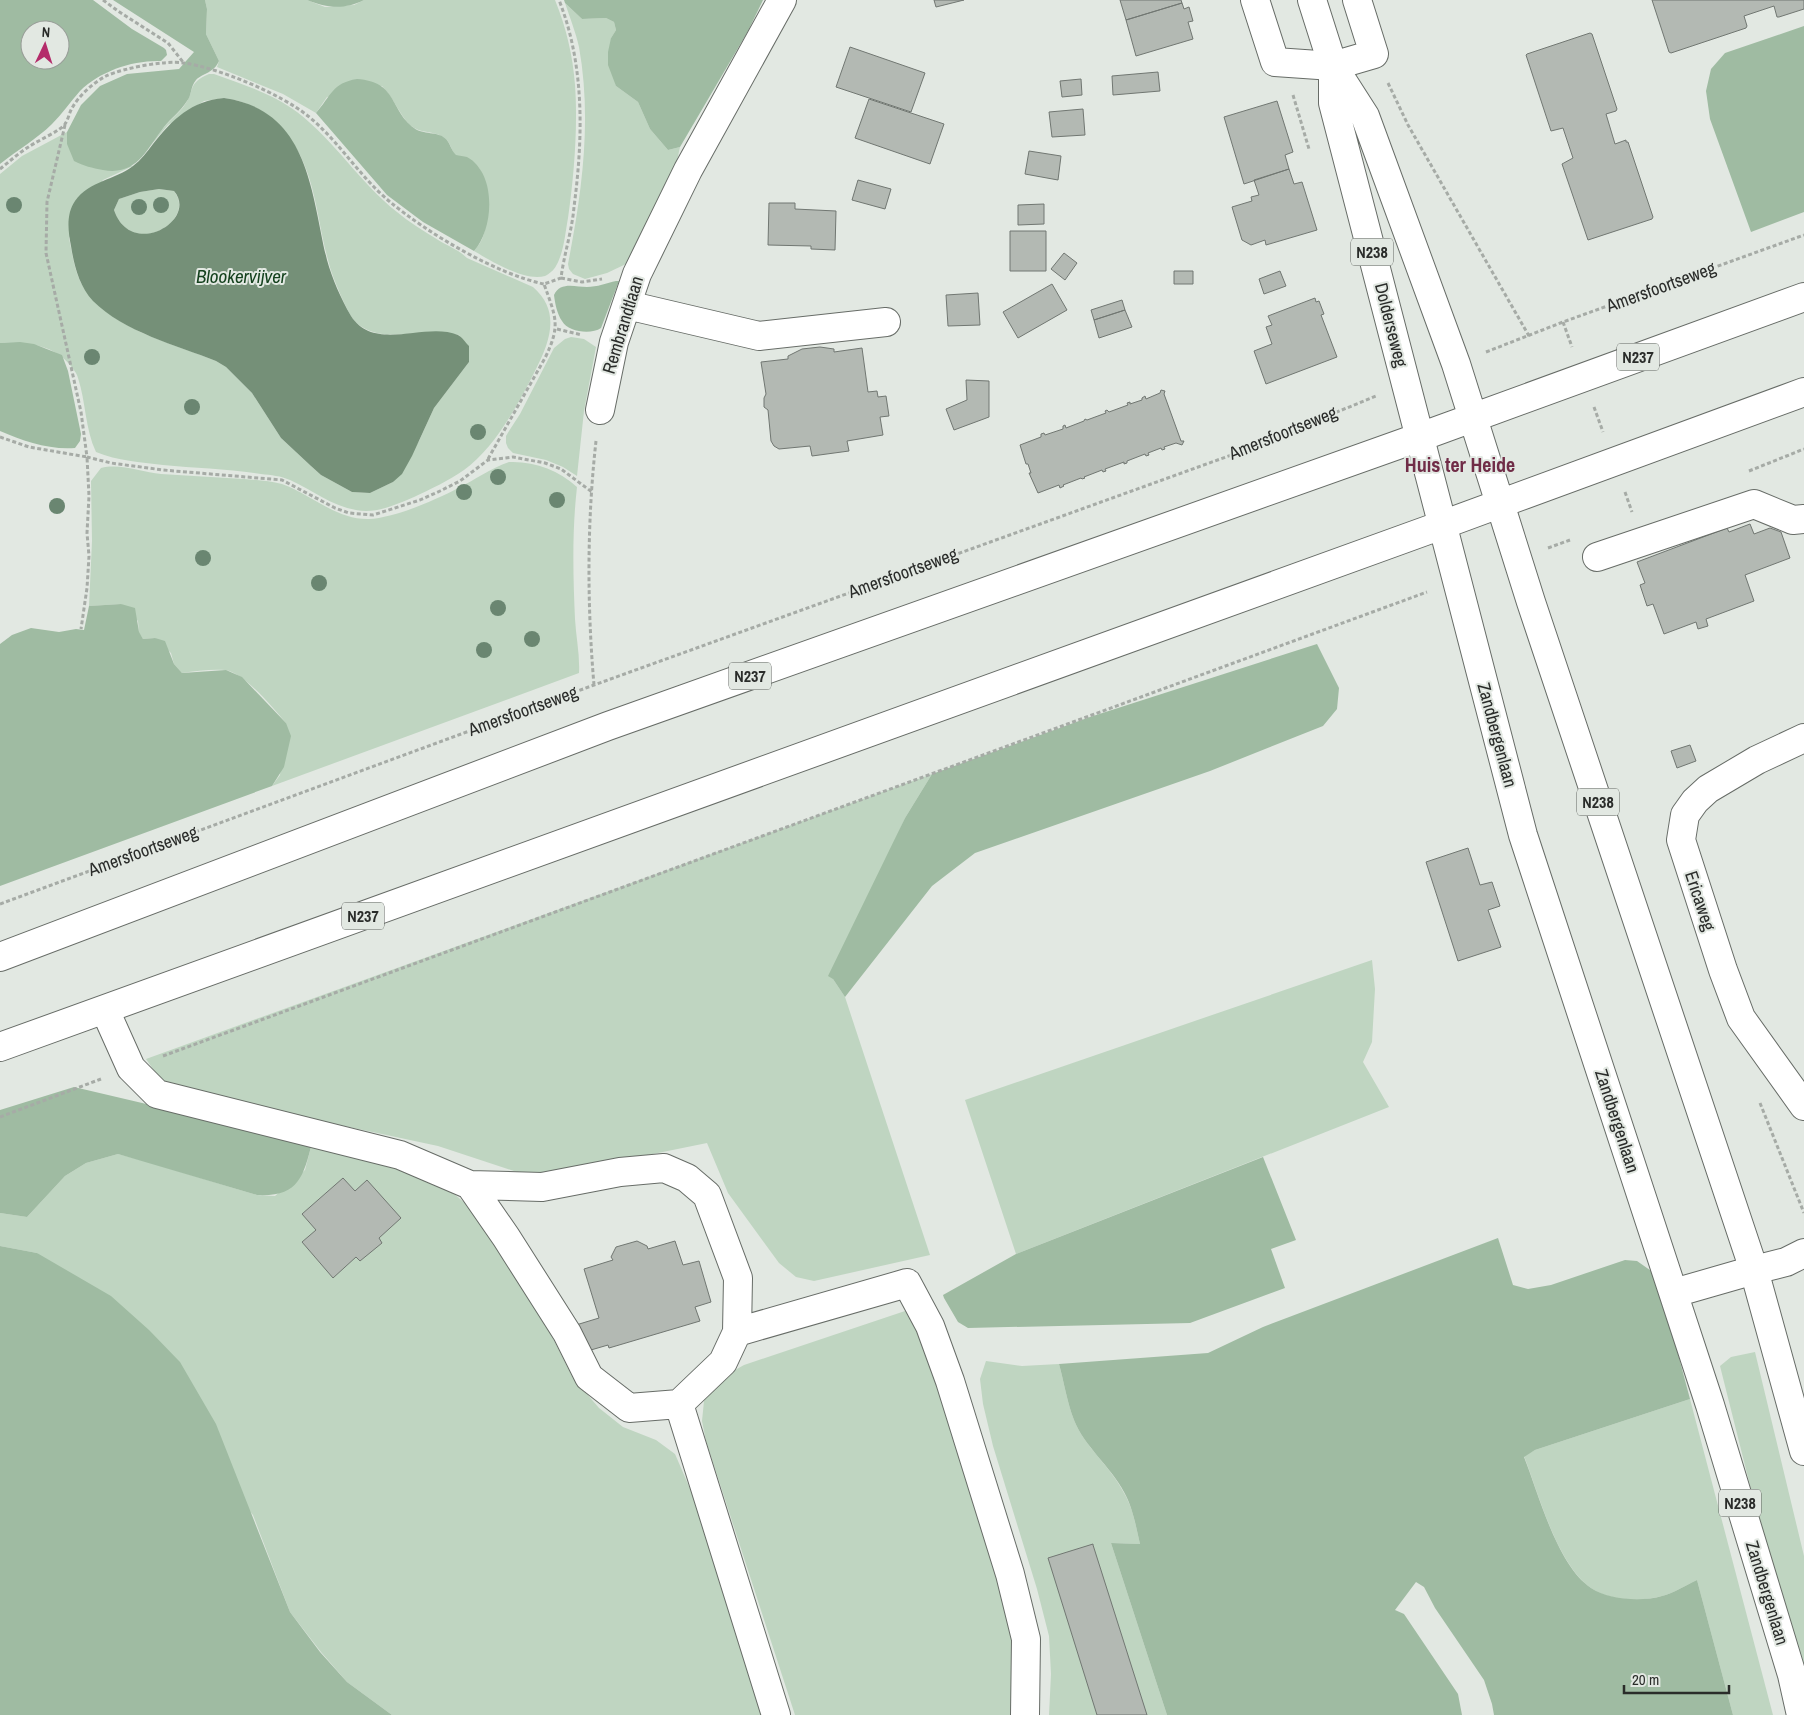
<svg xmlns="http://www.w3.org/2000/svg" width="1804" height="1715" viewBox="0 0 1804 1715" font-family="'Archivo Narrow',sans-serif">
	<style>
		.green { fill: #bfd5c1; fill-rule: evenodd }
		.forest { fill: #9fbba2; fill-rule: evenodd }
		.water { fill: #759078; fill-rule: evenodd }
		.building { fill: #b3b9b3; stroke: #717772 }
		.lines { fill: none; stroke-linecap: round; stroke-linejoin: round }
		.minor-casing { stroke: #676c67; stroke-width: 30 }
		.major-casing { stroke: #676c67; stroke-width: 30 }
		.path { stroke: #a6aba6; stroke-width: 3; stroke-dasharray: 4 2.5; stroke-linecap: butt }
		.minor { stroke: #fff; stroke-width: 28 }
		.major { stroke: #fff; stroke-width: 28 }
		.tree { fill: #6a8671 }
		.labels { text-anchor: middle; stroke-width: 4; stroke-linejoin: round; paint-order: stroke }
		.shield { fill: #e2e8e2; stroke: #616461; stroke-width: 1 }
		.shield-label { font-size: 16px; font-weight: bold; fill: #2a2c2a }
		.street-label { font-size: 18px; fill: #2a2c2a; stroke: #e2e8e2 }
		.water-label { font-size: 19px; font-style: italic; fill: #15421e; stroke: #e2e8e2 }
		.quarter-label { font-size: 20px; font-weight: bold; fill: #702c47; stroke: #e2e8e2 }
	</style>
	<rect width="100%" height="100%" fill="#e2e8e2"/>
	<!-- green -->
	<path class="green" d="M205,0H307L325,7L354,5L364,0H555C566,27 573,56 575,85C578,127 574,177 568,218C565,234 564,252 556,266C554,270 549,274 545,276C525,282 491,261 474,251C487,237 486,224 485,207C485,182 486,159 456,156C451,150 450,140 443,137C432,130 420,134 410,125C399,114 394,98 382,86L327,97L316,113L283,94L217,67L219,61L206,34L207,9Z
		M565,3L582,19L606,18L614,22L616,30L611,38L616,86L638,102L650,129L668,150L680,147L677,161L626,264L607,273L585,279L573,274L569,269L568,264C582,192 592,120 579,47C576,33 570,18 565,3Z
		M209,74H214C242,84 273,94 297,112C335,141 360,183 397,212C409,222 422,230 435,238C445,245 458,249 467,258L533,287C561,311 550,341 536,369C519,403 495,448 464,470C448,481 431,489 414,497C395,505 376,514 356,510C332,506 312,490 290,480C281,476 271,475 261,474C229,469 195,468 163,465C140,462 118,461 96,452C85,429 86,402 78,378C77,373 73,369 70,365C53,344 25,342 0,343V174L22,156L67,132V144L133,166C145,154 154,139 165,126C171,119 179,113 184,106C196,90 186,84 209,74ZM224,98C246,101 265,110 280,126C316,165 315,213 328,260C331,273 336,284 341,296C346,306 351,321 362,327C385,341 411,331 436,332C444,332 451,334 459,335L469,350V362L434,408L419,441L393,482L370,493L352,492L321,475L311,466L281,438L252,393L226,367L216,361C170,342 107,329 81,283C74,269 72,252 69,238L103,180L133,166L168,125L204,101Z
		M159,189L174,191C198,221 131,260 114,210L119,199L140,192Z
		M571,337L584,339L596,347L584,411L577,476L563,467L546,460L513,453L508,448L506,443V436L509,431L520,414L554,348L565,339Z
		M509,462C535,461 558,470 577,487C572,530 573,576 575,619C576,637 580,655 579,673L272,786L280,775L286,723C273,708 245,673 225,670C211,669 196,671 182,673L174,664L171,653L155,638L143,639L139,633L138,621L121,604L89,606L92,541L91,481L101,468C120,463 142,472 161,474C188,476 216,477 244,479C257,480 270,481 282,484C311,494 336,520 369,519C394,518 436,500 458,488C475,480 491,468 509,462Z
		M932,774L905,818L833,979L845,997L930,1255L814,1281L796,1277L779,1263L728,1193L707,1143L535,1178L438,1146L162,1087L155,1072L146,1059Z
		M1372,960L1375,989L1372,1042L1363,1062L1389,1107L1016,1254L965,1100Z
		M312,1143L436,1179L477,1213L514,1261L573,1378L599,1408L623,1427L656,1440L675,1454L691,1491L762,1715H392L347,1682L321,1652L290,1612L253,1515L37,1253L0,1246V1213L27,1217L65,1176L86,1163L118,1154L148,1162L230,1187L257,1195L275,1196L305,1170Z
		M908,1310L918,1321L998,1566L1011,1630L1015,1677L1016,1715H795L706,1441L702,1421L704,1401L712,1383L744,1365Z
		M1755,1352L1804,1556V1700L1720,1366L1731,1357Z
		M986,1361L1022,1366L1059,1364C1064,1382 1067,1402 1074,1420C1084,1446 1111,1467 1124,1493C1133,1508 1136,1527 1140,1544L1111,1543L1167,1715H1049L1051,1674L1049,1636L1037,1589L993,1446L983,1404L980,1379Z
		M1690,1399L1773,1715H1733L1697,1580C1686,1585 1674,1593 1662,1596C1642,1602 1609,1601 1591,1588C1557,1564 1539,1495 1524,1456L1535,1450Z"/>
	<!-- forest -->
	<path class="forest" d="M0,0H93L132,29L164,48L166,50L167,55L161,61C133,60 100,71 80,91C70,102 62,114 52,124C37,139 17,150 0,164ZM30,30H60V60H30Z
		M113,0H205L207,9L206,34L219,61C213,74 204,72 196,80C190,87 192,95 187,101C181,111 171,118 164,127C146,150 137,176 103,170C92,168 84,166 74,161L67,144V132L81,105L100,86L127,74L179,69L194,52Z
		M307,0H364C344,10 327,8 307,0Z
		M564,0H763L748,31L680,147L668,150L650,129L638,102L616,86L608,65V52L611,38L616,30L614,22L606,18L582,19L565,3Z
		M1804,26V212L1751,232L1710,119L1706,91L1711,69L1725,53Z
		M357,79C398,82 389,109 414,128C423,135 438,131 446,139C450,143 451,150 456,155C459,156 464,156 467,157C497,173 494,229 474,251L423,222L387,195L316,113C331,96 332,83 357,79Z
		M616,281H619L601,328C591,335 568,332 562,321C557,314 555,303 554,295C560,281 576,287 587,287C597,287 607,283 616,281Z
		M20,342L34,344L62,355L68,371L81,434L80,441L75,448C49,450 23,441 0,431V343Z
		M121,604L135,608L139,632L143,639L155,638L165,641L174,664L182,673L226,670L242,677L286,723L291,736L284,767L272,786L0,886V644L12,635L31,628L59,632L76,629L84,630L89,606Z
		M1317,644L1339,688L1337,709L1323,726L1210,771L975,853L932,886L845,997L833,979L828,976L905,818L932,774L1090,717Z
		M74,1087L312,1143C303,1178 298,1197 257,1195L118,1154L86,1163L65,1176L27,1217L0,1213V1110Z
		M1263,1157L1296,1240L1271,1249L1285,1288L1190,1323L968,1328L958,1322L944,1298L943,1295L1016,1254Z
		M1498,1238L1513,1285L1528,1289L1551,1285L1625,1260L1637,1261L1657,1275L1690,1399L1535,1450L1524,1457C1539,1495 1557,1565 1591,1588C1609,1600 1642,1602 1662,1596C1674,1593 1686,1585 1697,1580L1733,1715H1494L1492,1704L1484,1680L1435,1608L1424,1587L1416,1582L1395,1610L1404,1614L1458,1694L1462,1715H1167L1111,1543L1140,1544C1136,1527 1133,1508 1124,1492C1111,1467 1084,1446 1074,1420C1067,1402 1064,1382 1059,1364L1208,1353L1263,1327Z
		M0,1246L37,1253L111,1296L149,1330L180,1362L216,1424L290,1612L320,1652L347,1682L392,1715H0Z"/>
	<!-- water -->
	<path class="water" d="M224,98C310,110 311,194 327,260C332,278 341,299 351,316C375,353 425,321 458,335C462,337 465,342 469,346V362L434,408L412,456L402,474L393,482L370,493L352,492L321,475L311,466L281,438L252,393L226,367L216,361C176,345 124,332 93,301C79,286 74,265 71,246C68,231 66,214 75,201C89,181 115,180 133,166C141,160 147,152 153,144C173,119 191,101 224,98ZM159,189L174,191C199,220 131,260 114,210L119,199L140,192Z"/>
	<!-- building -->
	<path class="building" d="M934,0H964L936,7Z
		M1120,0H1181L1182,3L1126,20Z
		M1652,0H1804V9L1779,17H1777L1774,6L1744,16L1747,26L1746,28L1671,53L1669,52Z
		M1182,3L1184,9L1189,7L1193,21L1188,22L1193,39L1136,56L1126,20Z
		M1590,33L1592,34L1617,109L1616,111L1606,114L1615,144L1626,140V142H1628L1653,217L1652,219L1588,240L1562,164L1573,158L1563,128L1551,131L1526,55L1527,54Z
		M850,47L925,73L911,112L836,87Z
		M1158,72L1160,91L1113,95L1112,76Z
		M1081,79L1082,95L1062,97L1060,81Z
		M869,99L944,124L930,164L855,138Z
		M1277,101L1293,152L1285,155L1289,169L1244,184L1224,117Z
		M1083,109L1085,135L1052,137L1049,112Z
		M1029,151L1061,156L1058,180L1025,174Z
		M1289,169L1294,184L1302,182L1317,230L1266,245L1265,240L1251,245L1242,240L1232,207L1252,201L1251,197L1259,195L1254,180Z
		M858,180L891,189L885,209L852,200Z
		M769,203H795V209L836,211L835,250L811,249V246L768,245Z
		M1044,204V224L1018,225V205Z
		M1010,231H1046V271H1010Z
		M1064,253L1077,263L1065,280L1051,269Z
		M1174,271H1193V284H1174Z
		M1280,271L1286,286L1264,294L1259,279Z
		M1052,284L1067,310L1018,338L1003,312Z
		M978,293L980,325L948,326L946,295Z
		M1315,298L1316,302L1319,301L1324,314L1321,315L1337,357L1266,384L1254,351L1272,344L1266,327L1272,325L1268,316Z
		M1122,300L1125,310L1094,320L1091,310Z
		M1125,310L1132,327L1099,338L1094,320Z
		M820,347L834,349V352L862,348L868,392L877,391L878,397L886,396L889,416L880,417L883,435L847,441L849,451L812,456L810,446L779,449L774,446L771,441L768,410L764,407V398L766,394L761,362L788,359V356L802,349Z
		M966,380L989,381V417L954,430L946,409L967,400Z
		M1161,390L1165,391L1164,394L1181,441H1184L1182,445L1176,443L1164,447L1165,449L1162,450L1161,448L1148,453L1149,455L1146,456L1145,454L1127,461V463L1124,464V462L1105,469L1106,471L1103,472L1102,470L1084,477L1085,478L1082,479L1081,478L1063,485L1064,486L1060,488L1059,485L1038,493L1029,473H1031L1028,464H1026L1020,445L1041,437V434L1044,433L1045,435L1063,429V426L1065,425L1066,428L1084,421L1085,419L1087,420L1106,413L1105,411L1107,410L1109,412L1128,405L1127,403L1130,402V404L1142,400V398L1145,396L1146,399L1160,393Z
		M1750,524L1754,534L1770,528L1781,532L1790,558L1745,575L1754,601L1706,619L1708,626L1698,629L1696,622L1664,634L1653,604L1647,606L1640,585L1645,583L1637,562L1727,528L1729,532Z
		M1690,745L1696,761L1677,768L1671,751Z
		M1468,848L1480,885L1492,882L1500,906L1488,910L1501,947L1458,961L1426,862Z
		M343,1178L355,1191L367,1180L401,1218L379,1238L382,1243L360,1261L356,1257L333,1278L302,1242L316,1230L302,1214Z
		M637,1241L647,1246L648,1249L675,1241L683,1265L699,1261L711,1302L695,1307L700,1321L609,1348L608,1345L584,1352L576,1325L599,1318L584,1269L613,1260L611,1257L616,1247Z
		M1093,1544V1545L1147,1715H1097L1048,1558Z"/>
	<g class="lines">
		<!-- minor casing -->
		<g class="minor-casing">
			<path id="minor" d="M1255,0L1275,62L1333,66L1374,54L1357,0
				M627,305L759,336L886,322
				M600,410L614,342L637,274L688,170L782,0
				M1597,557L1754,504L1793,520L1804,519
				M1804,738L1757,760L1708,789L1695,801L1685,815L1681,840L1723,970L1741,1018L1804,1106
				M105,1010L131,1068L157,1094L400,1155L470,1185L542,1187L620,1172L664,1168L687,1178L707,1195L738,1278L737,1332L723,1362L679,1404L629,1408L589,1377L567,1333L506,1237L470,1185
				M1754,1270L1786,1262L1804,1253
				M737,1332L907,1283L930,1326L950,1381L1010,1574L1026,1639L1025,1715
				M679,1404L776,1715"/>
		</g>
		<!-- major casing -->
		<g class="major-casing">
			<path id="major" d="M1312,0L1333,66L1365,116L1456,364L1531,602L1754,1270L1804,1451
				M1333,66V103L1523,835L1710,1405L1792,1675L1801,1715
				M0,957L608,726L1420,437L1804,297
				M0,1047L1442,525L1804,392
				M1674,1293L1754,1270"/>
		</g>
		<!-- path -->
		<path class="path" d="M103,0L118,11L168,43L183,62
			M1388,83L1408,125L1529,336
			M1293,95L1309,149
			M65,125L47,202L46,253L81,412L87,457L111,463L163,470L282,480L335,508L349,513L373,515L420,500L440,491L460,481L488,460L513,457L545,463L561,469L592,492
			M0,169C10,161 20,152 30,146C39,140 60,131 65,124C68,120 69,114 71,110C78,96 93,83 106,76C124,68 165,60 184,63C219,68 281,94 308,116C339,141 359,176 389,201C427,233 496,274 544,284
			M561,278L582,282L602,279
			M1563,322L1572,347
			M557,329L582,335
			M1486,352L1563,322L1804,235
			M1594,407L1603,432
			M0,437L29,447L87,457L89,496L87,533L89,556L87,588L81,629
			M488,459L545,358C561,325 556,318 544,284L561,278C564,254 572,231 574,207C583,138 585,66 559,0
			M1749,471L1804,449
			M1625,492L1632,512
			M1548,548L1570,540
			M594,685C587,604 587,522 596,441
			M0,904L594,685L1237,453L1376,396
			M163,1056L1427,592
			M1760,1103L1804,1213
			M0,1117L101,1079"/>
		<!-- minor -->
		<use href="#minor" class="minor"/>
		<!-- major -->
		<use href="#major" class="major"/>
	</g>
	<!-- trees -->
	<g class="tree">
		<circle cx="14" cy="205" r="8"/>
		<circle cx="161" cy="205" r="8"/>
		<circle cx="139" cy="207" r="8"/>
		<circle cx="92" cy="357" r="8"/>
		<circle cx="192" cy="407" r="8"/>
		<circle cx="478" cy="432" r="8"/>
		<circle cx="498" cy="477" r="8"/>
		<circle cx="464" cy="492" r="8"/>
		<circle cx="557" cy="500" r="8"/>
		<circle cx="57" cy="506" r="8"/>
		<circle cx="203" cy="558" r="8"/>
		<circle cx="319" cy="583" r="8"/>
		<circle cx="498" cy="608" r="8"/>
		<circle cx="532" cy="639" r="8"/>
		<circle cx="484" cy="650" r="8"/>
	</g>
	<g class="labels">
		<!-- shield labels -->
		<g class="shield">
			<rect x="1351" y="238.5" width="42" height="27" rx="4"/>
			<rect x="1617" y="343.5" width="42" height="27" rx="4"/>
			<rect x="729" y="662.5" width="42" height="27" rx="4"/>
			<rect x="1577" y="788.5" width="42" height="27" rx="4"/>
			<rect x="342" y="902.5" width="42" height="27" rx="4"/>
			<rect x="1719" y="1489.5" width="42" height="27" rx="4"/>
		</g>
		<g class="shield-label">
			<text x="1372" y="258">N238</text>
			<text x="1638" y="363">N237</text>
			<text x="750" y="682">N237</text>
			<text x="1598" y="808">N238</text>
			<text x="363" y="922">N237</text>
			<text x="1740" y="1509">N238</text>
		</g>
		<!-- street labels -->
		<g class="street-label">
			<text transform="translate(1661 287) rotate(-20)" y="6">Amersfoortseweg</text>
			<text transform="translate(623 325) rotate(-73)" y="6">Rembrandtlaan</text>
			<text transform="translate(1391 325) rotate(76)" y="6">Dolderseweg</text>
			<text transform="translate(1283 433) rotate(-22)" y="6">Amersfoortseweg</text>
			<text transform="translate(903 573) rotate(-20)" y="6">Amersfoortseweg</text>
			<text transform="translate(523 711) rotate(-20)" y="6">Amersfoortseweg</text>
			<text transform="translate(1497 735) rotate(75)" y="6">Zandbergenlaan</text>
			<text transform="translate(143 851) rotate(-20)" y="6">Amersfoortseweg</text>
			<text transform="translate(1700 901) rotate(72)" y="6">Ericaweg</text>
			<text transform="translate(1617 1121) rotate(72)" y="6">Zandbergenlaan</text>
			<text transform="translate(1767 1593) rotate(73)" y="6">Zandbergenlaan</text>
		</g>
		<!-- water labels -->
		<g class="water-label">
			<text x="241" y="283">Blookervijver</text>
		</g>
		<!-- quarter labels -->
		<g class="quarter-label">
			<text x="1460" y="472">Huis ter Heide</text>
		</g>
	</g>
	<!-- north arrow -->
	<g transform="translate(45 45) rotate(4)"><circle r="24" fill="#e2e8e2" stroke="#989d98"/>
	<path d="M0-4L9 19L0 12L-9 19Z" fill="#b42b6a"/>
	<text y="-8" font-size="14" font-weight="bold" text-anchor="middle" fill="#2a2c2a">N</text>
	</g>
	<!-- scale -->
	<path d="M1624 1685v8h105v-8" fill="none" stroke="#2a2c2a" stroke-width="2.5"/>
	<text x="1632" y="1685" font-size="15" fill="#2a2c2a" stroke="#e2e8e2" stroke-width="4" paint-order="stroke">20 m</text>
</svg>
